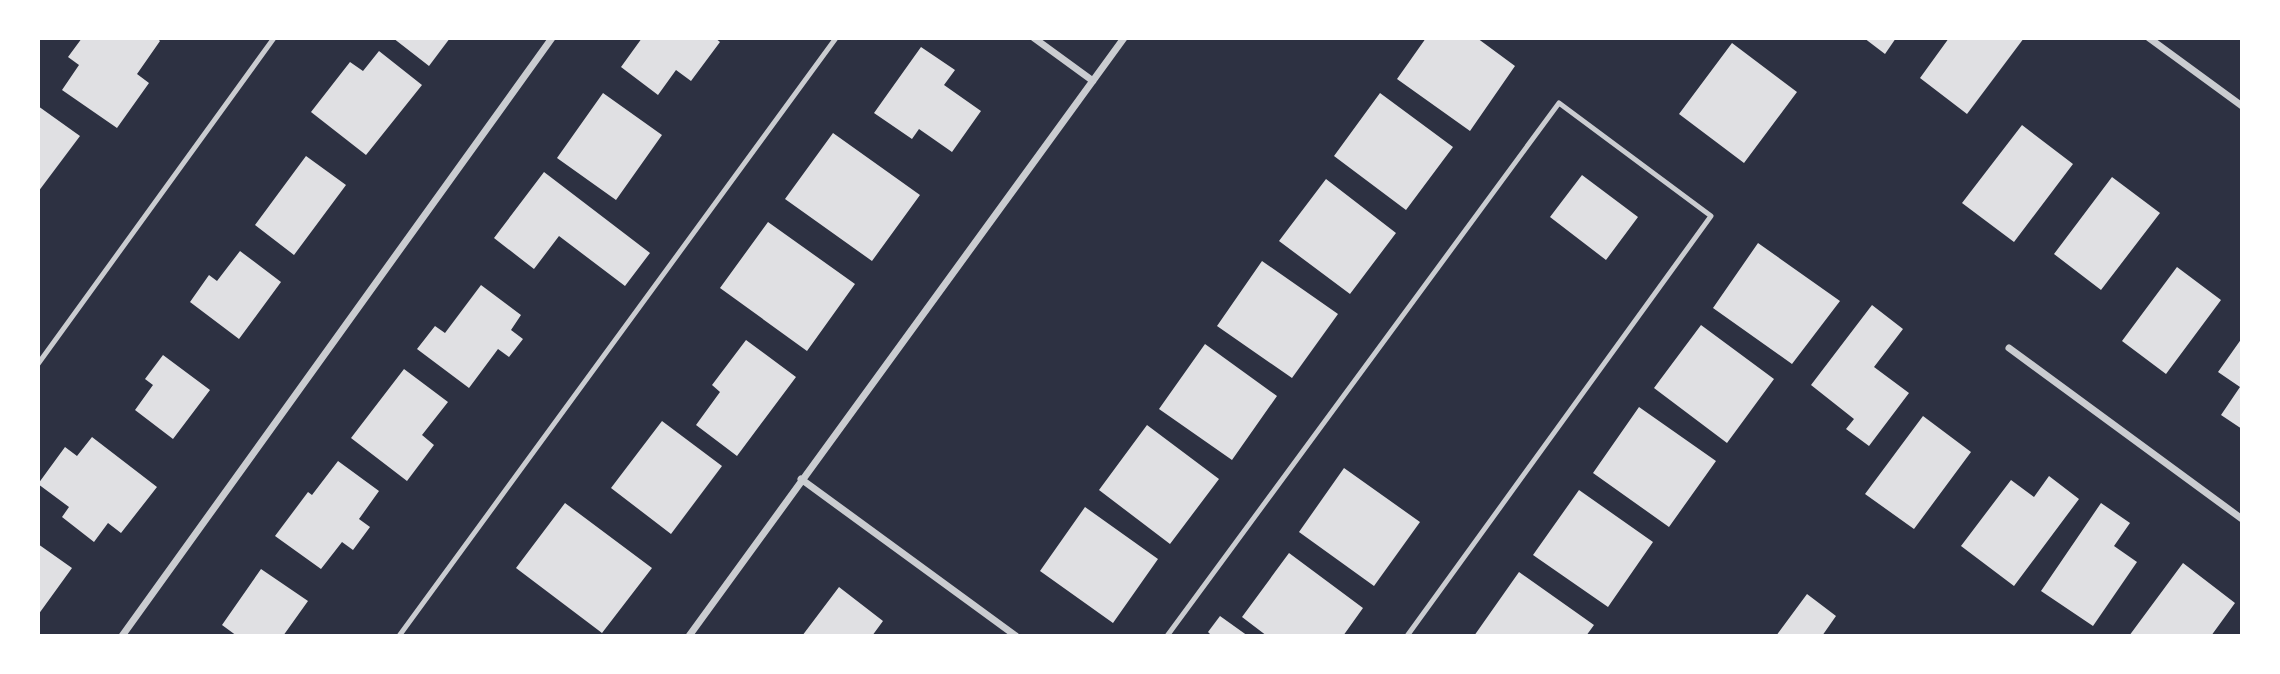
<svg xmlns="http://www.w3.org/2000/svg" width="2280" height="674" viewBox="0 0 2280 674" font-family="'DM Sans',sans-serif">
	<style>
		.building { fill: #e0e0e3 }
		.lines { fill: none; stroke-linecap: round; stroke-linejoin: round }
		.service { stroke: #caccd0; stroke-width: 5 }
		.minor { stroke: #caccd0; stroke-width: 7 }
	</style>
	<rect width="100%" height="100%" fill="#2d3142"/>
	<!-- building -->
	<path class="building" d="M82,38H157L160,41L137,74L149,83L117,128L62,90L79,65L68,57Z
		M393,38H450L429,66Z
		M642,38H715L720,42L691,81L676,70L658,95L621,67Z
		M1426,38H1477L1515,66L1470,131L1397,79Z
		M1864,38H1896L1885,54Z
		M1949,38H2024L1967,114L1920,78Z
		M1732,43L1797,92L1744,163L1679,114Z
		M921,47L955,70L944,85L981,111L952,152L919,129L912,139L874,113Z
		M379,51L422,85L366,155L311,112L350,62L363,71Z
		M603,93L662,135L616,200L557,158Z
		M1380,93L1453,147L1406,210L1334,156Z
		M38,106L80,136L38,192Z
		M2022,125L2073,164L2014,242L1962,203Z
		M833,133L920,195L872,261L785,199Z
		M306,156L346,185L294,255L255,225Z
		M544,172L650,253L625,286L559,236L534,269L494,238Z
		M1582,175L1638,217L1606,260L1550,217Z
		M2112,177L2160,213L2101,290L2054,254Z
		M1326,179L1396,233L1350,294L1279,241Z
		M768,222L855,284L807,351L720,288Z
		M1758,243L1840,301L1792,364L1713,308Z
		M240,251L281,282L239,339L190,302L209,275L217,281Z
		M1262,261L1338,314L1292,378L1217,326Z
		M2177,267L2221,300L2166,374L2122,341Z
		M481,285L521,315L511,330L523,339L509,357L498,349L469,388L417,349L435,326L445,333Z
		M1872,305L1903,329L1874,367L1909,393L1869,446L1846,429L1854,419L1811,385Z
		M1701,325L1774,379L1727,443L1654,388Z
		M2242,338V429L2221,415L2240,387L2218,372Z
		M746,340L796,377L737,456L696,425L720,392L712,385Z
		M1205,344L1277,396L1232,460L1159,409Z
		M163,355L210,390L173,439L135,410L153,385L145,379Z
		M404,369L448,402L422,435L434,445L407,481L351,438Z
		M1639,407L1716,461L1669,527L1593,473Z
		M1923,416L1971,452L1914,529L1865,494Z
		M662,421L722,466L671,534L611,488Z
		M1147,425L1219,479L1170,544L1099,490Z
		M92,437L157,487L121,533L108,523L94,542L62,517L69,507L38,484L65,447L77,456Z
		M338,461L379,491L359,519L370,527L353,550L342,542L321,569L275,536L308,492L312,495Z
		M1344,468L1420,522L1374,586L1299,532Z
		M2049,476L2079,499L2014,586L1961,546L2011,480L2034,497Z
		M1579,490L1653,542L1608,607L1533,555Z
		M565,503L652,568L602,633L516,568Z
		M2101,503L2130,523L2114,546L2137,562L2093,626L2041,591Z
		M1085,507L1158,559L1113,623L1040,571Z
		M38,544L72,568L38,615Z
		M1289,553L1363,608L1343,636H1267L1242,617Z
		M2183,563L2235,603L2211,636H2129Z
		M261,569L308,601L283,636H237L222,625Z
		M1519,572L1594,625L1586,636H1474Z
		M839,587L883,621L872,636H802Z
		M1807,594L1836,616L1822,636H1776Z
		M1220,616L1248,636H1212L1208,632Z"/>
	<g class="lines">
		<!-- service -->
		<path class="service" d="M38,364L274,38
			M399,636L836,38
			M1167,636L1559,103L1711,216L1407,636"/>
		<!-- minor -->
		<path class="minor" d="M1034,38L1093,81
			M2149,38L2242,106
			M2009,348L2242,519
			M801,479L1016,636
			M122,636L552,38
			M689,636L1124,38"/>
	</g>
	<!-- border -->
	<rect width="2280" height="674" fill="none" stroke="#ffffff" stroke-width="80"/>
</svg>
